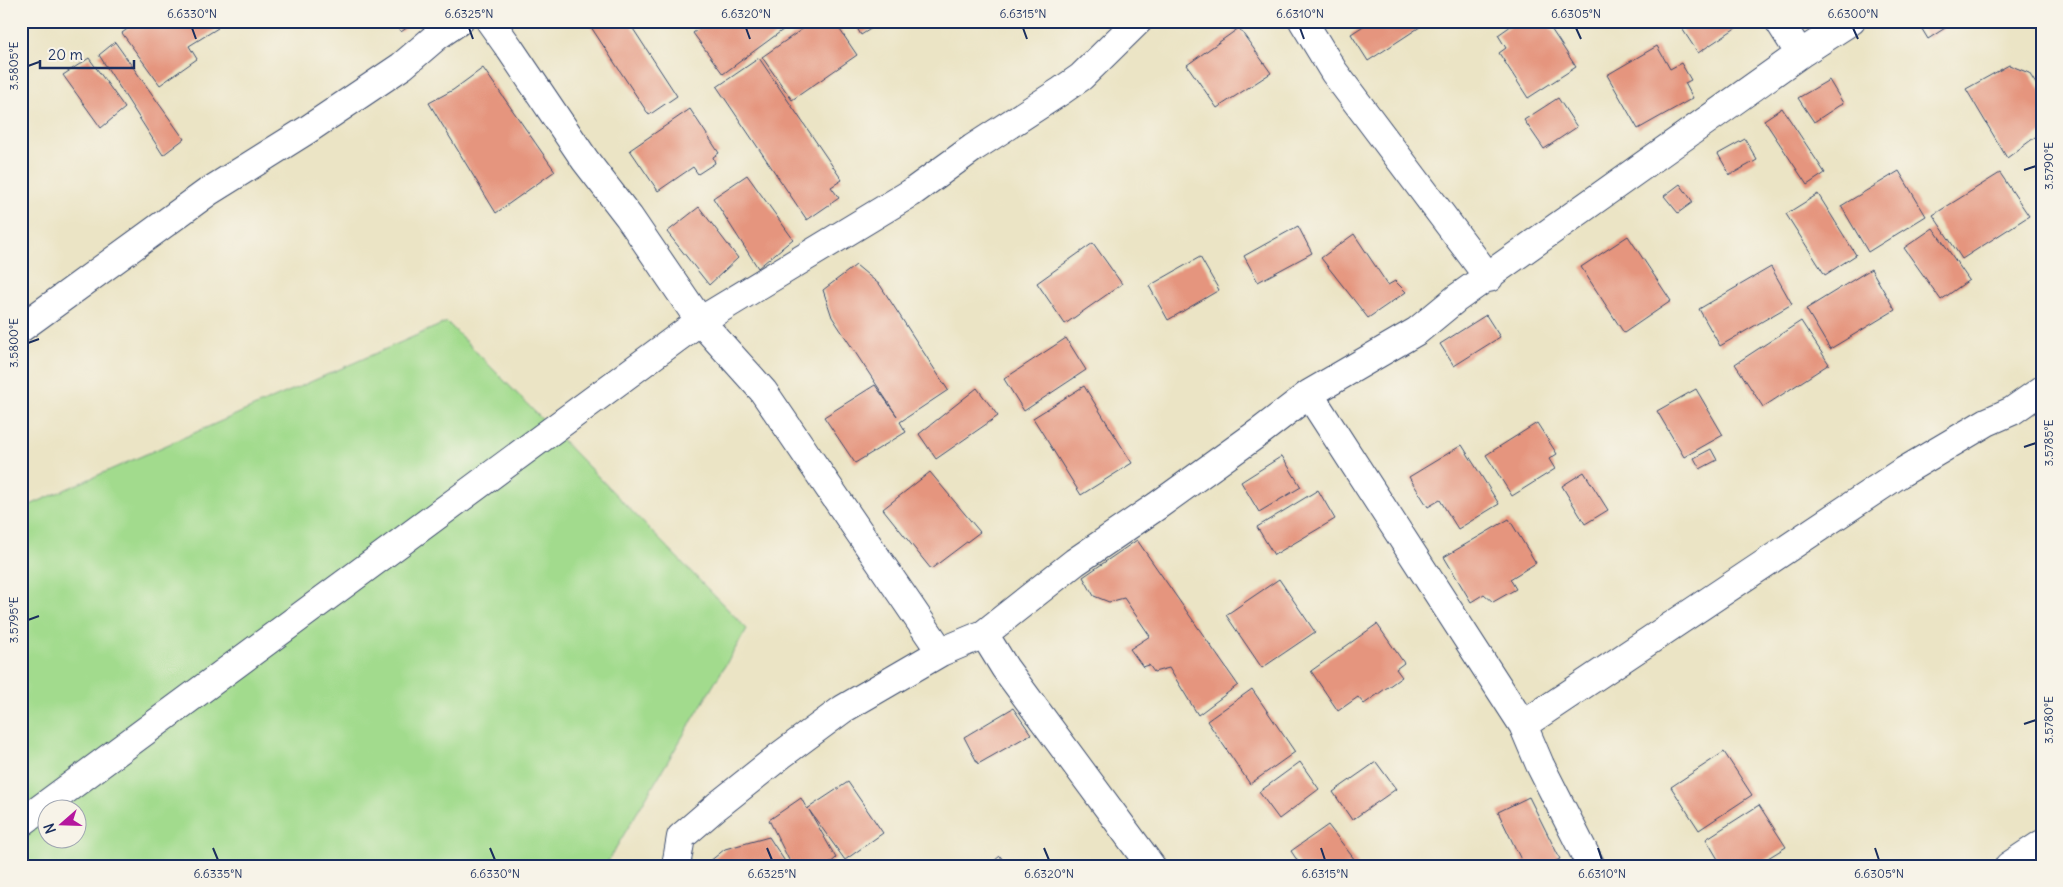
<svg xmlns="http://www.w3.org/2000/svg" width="2063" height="887" viewBox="0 0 2063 887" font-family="Delius,sans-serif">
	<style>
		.green { fill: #a2db8d; stroke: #5e8576; fill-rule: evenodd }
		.building { fill: #e5957e }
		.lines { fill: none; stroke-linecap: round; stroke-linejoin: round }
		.minor-casing { stroke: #3a4a6d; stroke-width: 30 }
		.minor { stroke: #fff; stroke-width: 28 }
		.ticks { fill: none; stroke: #1b2f5e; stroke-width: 2 }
		.neatline { fill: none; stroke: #1b2f5e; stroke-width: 2 }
		.ticks-label { font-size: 12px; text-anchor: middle; fill: #1b2f5e }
	</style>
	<rect width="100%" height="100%" fill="#f7f3e8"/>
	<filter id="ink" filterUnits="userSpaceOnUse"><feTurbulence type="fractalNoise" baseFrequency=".02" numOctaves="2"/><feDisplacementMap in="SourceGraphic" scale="10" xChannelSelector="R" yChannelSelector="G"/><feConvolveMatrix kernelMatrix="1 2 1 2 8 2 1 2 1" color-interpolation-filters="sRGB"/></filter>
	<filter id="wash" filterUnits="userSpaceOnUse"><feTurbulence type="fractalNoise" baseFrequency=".0096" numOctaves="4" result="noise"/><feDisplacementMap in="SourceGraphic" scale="20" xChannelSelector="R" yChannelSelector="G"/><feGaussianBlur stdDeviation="1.12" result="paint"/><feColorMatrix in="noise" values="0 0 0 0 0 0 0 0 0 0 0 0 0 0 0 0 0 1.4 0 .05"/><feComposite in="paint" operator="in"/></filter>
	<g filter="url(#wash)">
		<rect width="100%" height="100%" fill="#ebe4c5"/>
		<!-- green -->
		<path class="green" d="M447,322L747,629L605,866H21V509ZM48,810H78V840H48Z"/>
		<g id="blocks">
			<!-- building -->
			<path class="building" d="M138,21H212L218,28L189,46L197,59L160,85L122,33Z
				M392,21H416L401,32Z
				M587,21H628L677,96L649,115Z
				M709,21H795L723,74L693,33Z
				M814,21H834L857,55L792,100L762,57Z
				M853,21H883L861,35Z
				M1371,21H1429L1368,61L1351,34Z
				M1518,21H1546L1576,67L1528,98L1499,53L1506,48L1498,35Z
				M1677,21H1742L1743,23L1698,53Z
				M1917,21H1956L1928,39Z
				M1239,28L1271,73L1217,108L1187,65Z
				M115,42L184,139L163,155L99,55Z
				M1657,46L1670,69L1681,63L1691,80L1685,83L1693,98L1638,129L1607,75Z
				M89,58L125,108L101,128L63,75Z
				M759,58L842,180L831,187L839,198L807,220L717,87Z
				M2009,65L2029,73L2042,93V132L2007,158L1966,89Z
				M483,68L555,171L496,213L429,103L453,90Z
				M1829,80L1843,103L1814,122L1798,98Z
				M1558,98L1577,127L1544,149L1524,120Z
				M1782,108L1825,173L1807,185L1764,120Z
				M690,109L719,153L713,157L715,163L698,174L693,167L658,191L630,150Z
				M1745,139L1757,160L1730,175L1718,154Z
				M1899,171L1926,216L1868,252L1841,206Z
				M2000,173L2029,216L1962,259L1933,215Z
				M747,175L793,239L758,268L713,198Z
				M1680,184L1693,202L1678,213L1664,196Z
				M1818,194L1856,255L1825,275L1786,214Z
				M699,207L738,258L709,285L667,232Z
				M1298,226L1312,253L1258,282L1244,256Z
				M1933,228L1969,280L1941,300L1904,248Z
				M1354,234L1388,285L1395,281L1406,292L1368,318L1321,258Z
				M1628,236L1671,301L1624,333L1581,267Z
				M1093,243L1122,284L1065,324L1037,283Z
				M1200,257L1219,290L1168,320L1149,286Z
				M856,265L880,285L948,390L900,422L906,432L855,463L824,417L875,385L897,416L832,317L823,290Z
				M1771,267L1792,304L1720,346L1699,309Z
				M1871,269L1895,310L1830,349L1806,309Z
				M1486,315L1500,337L1454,366L1440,344Z
				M1801,321L1829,364L1763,407L1735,364Z
				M1066,338L1086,370L1024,411L1004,379Z
				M1084,386L1132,463L1081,495L1033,418Z
				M977,388L998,416L936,459L919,434Z
				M1696,389L1723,435L1684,457L1657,411Z
				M1537,423L1557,454L1549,459L1555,469L1512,496L1486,455Z
				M1462,445L1499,504L1458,529L1440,500L1428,507L1409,477Z
				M1711,449L1717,460L1700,469L1694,458Z
				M1282,456L1301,487L1259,512L1241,482Z
				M930,472L980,532L931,569L883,509Z
				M1584,472L1608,510L1585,524L1562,486Z
				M1318,490L1335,519L1274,555L1257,527Z
				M1509,519L1536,563L1510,579L1516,589L1493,602L1484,594L1471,602L1444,557Z
				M1137,540L1238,685L1198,715L1169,668L1154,672L1149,665L1143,667L1130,649L1150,636L1124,598L1109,602L1094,596L1083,577Z
				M1279,579L1315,632L1262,668L1226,615Z
				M1377,624L1404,663L1396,669L1402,677L1364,704L1358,697L1338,711L1311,671Z
				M1252,689L1295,752L1250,784L1207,721Z
				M1013,708L1031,734L978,764L964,737Z
				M1724,752L1752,795L1699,830L1671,787Z
				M1300,762L1319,789L1279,819L1259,792Z
				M1376,762L1396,789L1352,820L1333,792Z
				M848,782L883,833L845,860L809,810L836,858L827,866H792L769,820L801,798L807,809Z
				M1529,797L1560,859L1546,866H1524L1498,812Z
				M1759,805L1786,847L1755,866H1722L1706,839Z
				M1328,825L1358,864L1356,866H1301L1291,851Z
				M769,837L788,866H704L725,849Z
				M1000,856L1007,866H988Z"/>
		</g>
	</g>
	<g filter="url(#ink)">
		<use href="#blocks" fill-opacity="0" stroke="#3a4a6d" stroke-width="1"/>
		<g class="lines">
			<!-- minor casing -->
			<g class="minor-casing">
				<path id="minor" d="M490,21L510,49L585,160L629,217L700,321L763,391L941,652
					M1303,21L1334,72L1489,278
					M1779,21L1800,54
					M21,328L208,192L307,130L402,66L437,36L459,21
					M984,634L1005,668L1151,866
					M1523,725L1899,474L1987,422L2012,411L2042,390
					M21,823L700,321L911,193L973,148L1061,91L1081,77L1138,21
					M676,866L681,837L717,806L781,755L843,709L941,652L984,634L1075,562L1157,506L1261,431L1309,394
					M1591,866L1540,765L1523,725L1309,394L1417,331L1457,298L1800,54L1851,21
					M2009,866L2042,844"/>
			</g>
			<!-- minor -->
			<use href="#minor" class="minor"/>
		</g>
	</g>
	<!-- ticks -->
	<path class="ticks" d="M192,28L196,39M469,28L473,39M746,28L750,39M1023,28L1027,39M1300,28L1304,39M1576,28L1581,39M1853,28L1858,39M28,66L39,62M2024,170L2036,166M28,343L39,339M2024,447L2036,443M28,620L39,616M2024,724L2036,720M213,848L218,860M490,848L495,860M767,848L772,860M1044,848L1049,860M1321,848L1325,860M1598,848L1602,860M1875,848L1879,860"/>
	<!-- margin -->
	<rect width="2063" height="887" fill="none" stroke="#f7f3e8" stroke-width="55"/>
	<!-- north arrow -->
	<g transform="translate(62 824) rotate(250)"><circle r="24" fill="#f7f3e8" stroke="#9fa5b1"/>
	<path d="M0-4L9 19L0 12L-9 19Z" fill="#b5179e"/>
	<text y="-8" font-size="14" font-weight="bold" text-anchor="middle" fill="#1b2f5e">N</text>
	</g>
	<!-- scale -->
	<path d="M40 60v8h94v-8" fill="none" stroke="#1b2f5e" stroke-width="2.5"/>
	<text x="48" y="60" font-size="15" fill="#1b2f5e" stroke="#f7f3e8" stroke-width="4" paint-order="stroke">20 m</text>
	<rect x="28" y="28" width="2008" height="832" class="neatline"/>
	<g class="ticks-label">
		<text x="192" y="18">6.6330°N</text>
		<text x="469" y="18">6.6325°N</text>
		<text x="746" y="18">6.6320°N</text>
		<text x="1023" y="18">6.6315°N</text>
		<text x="1300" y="18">6.6310°N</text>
		<text x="1576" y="18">6.6305°N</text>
		<text x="1853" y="18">6.6300°N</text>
		<text transform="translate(14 66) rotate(-90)" y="4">3.5805°E</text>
		<text transform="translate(2049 166) rotate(-90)" y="4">3.5790°E</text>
		<text transform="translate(14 343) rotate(-90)" y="4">3.5800°E</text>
		<text transform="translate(2049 443) rotate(-90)" y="4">3.5785°E</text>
		<text transform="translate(14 620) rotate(-90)" y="4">3.5795°E</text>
		<text transform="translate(2049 720) rotate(-90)" y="4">3.5780°E</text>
		<text x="218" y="878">6.6335°N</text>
		<text x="495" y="878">6.6330°N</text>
		<text x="772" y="878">6.6325°N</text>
		<text x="1049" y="878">6.6320°N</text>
		<text x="1325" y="878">6.6315°N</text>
		<text x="1602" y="878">6.6310°N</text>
		<text x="1879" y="878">6.6305°N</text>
	</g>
</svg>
